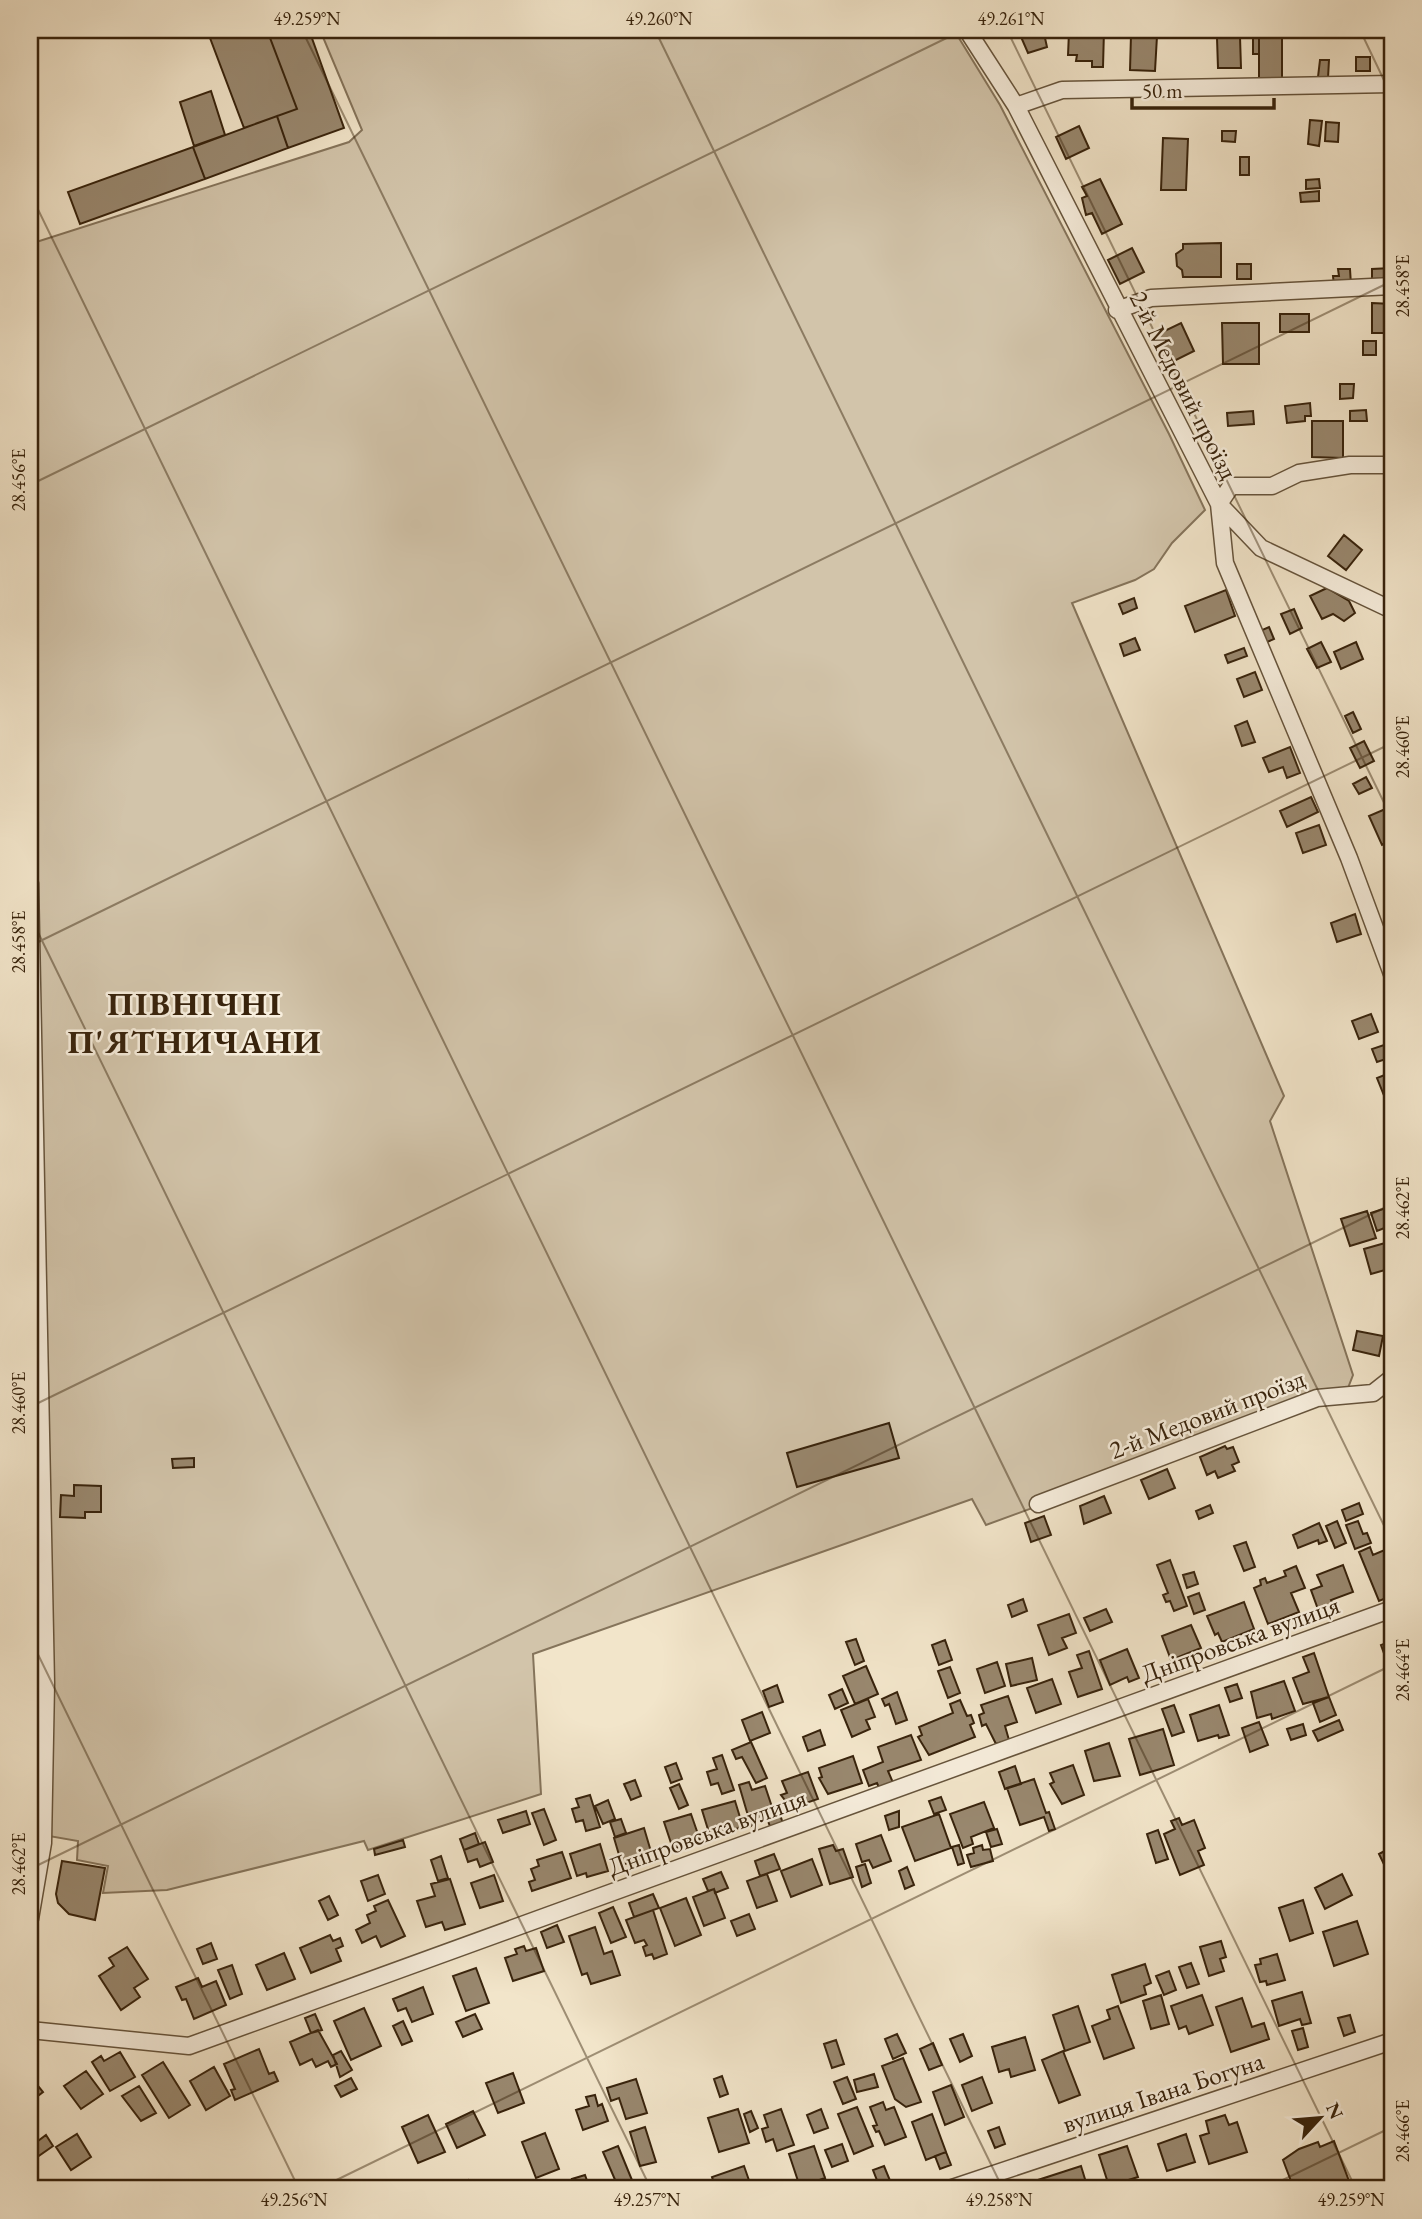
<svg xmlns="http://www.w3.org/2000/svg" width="1422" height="2219" viewBox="0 0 1422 2219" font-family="'EB Garamond',serif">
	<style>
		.green { fill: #d2c4aa; stroke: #85745b; stroke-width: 2 }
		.building { fill: #99886f; stroke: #38230c; stroke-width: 2 }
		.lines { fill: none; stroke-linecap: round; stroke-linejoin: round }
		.street-casing { stroke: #66543c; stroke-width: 19 }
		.street { stroke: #f7eedd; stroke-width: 16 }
		.ticks { fill: none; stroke: #38230c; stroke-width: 2; stroke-opacity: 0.45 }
		.labels { text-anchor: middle; stroke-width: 5; stroke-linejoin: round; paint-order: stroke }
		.street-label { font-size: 26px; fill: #38230c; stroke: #f7eedd }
		.district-label { font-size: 33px; font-weight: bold; letter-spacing: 2px; fill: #38230c; stroke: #f7eedd }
		.neatline { fill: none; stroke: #38230c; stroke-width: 2.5 }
		.ticks-label { font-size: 18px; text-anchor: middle; fill: #38230c }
	</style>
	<rect width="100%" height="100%" fill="#f2e5ca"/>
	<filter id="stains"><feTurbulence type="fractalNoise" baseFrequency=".00286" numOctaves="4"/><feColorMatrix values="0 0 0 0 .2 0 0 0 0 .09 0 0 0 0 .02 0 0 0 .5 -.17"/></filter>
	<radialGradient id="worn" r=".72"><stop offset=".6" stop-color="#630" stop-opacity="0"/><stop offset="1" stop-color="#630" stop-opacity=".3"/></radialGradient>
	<!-- green -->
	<path class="green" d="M320,30H954L1000,105L1169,434L1205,510L1172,543L1154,569L1135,580L1072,603L1284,1096L1270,1121L1353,1375L1346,1393L986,1525L972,1499L533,1654L541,1794L368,1850L364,1841L167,1890L103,1893L108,1866L77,1860L78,1841L43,1835L30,883V244L349,142L362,130Z"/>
	<!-- building -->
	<path class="building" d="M207,30H267L297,109L244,128Z
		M267,30H309L344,128L288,148L277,116L297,109Z
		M1018,30H1047L1050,37L1045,38L1047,47L1028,53Z
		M1077,30H1104L1103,67H1092V61H1076L1077,55H1068L1069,32L1077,33Z
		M1253,31H1259V54H1253Z
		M1259,31H1282V79H1259Z
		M1131,35L1157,36L1155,71L1130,70Z
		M1240,37L1241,68H1218L1217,38Z
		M1356,57H1370V71H1356Z
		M1320,60H1329L1328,78L1318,77Z
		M211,91L225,135L194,146L180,102Z
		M1386,103L1392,104V115H1385Z
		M277,116L288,148L205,179L193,147Z
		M1310,120L1322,121L1319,146L1308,144Z
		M1326,122L1339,123L1338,142L1325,141Z
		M1079,126L1089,148L1066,159L1056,137Z
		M1222,131H1236L1235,142L1222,141Z
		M1163,138L1188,139L1186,190H1161Z
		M193,147L205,179L80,224L68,192Z
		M1240,157H1249V175H1240Z
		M1100,179L1122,224L1102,234L1092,213L1086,215L1082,198L1087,196L1082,187Z
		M1319,179L1320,188L1306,189V180Z
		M1319,191V201L1301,202L1300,193Z
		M1221,243V277H1183L1182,270L1177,266L1176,254L1183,249V244Z
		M1132,248L1144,272L1120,284L1108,260Z
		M1237,264H1251V279H1237Z
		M1391,268V281L1372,282V269Z
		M1338,269H1350L1351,285L1334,286L1333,276H1339Z
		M1372,303L1392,304V333H1372Z
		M1280,314H1309V332H1280Z
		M1181,323L1194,351L1166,365L1152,337Z
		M1222,323H1259V364H1223Z
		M1363,341H1376V355H1363Z
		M1340,384H1354L1353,398L1340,399Z
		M1310,403L1311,416H1305V421L1287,423L1285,406Z
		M1366,410L1367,421H1350V411Z
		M1253,411L1254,424L1228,426L1227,413Z
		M1312,421H1343V458L1312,457Z
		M1344,535L1362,550L1346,570L1328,556Z
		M1327,588L1349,601L1355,613L1344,621L1333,614L1322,619L1310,596Z
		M1226,590L1235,616L1195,632L1185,606Z
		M1134,598L1137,608L1123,614L1119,604Z
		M1294,609L1302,628L1290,634L1281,614Z
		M1269,627L1274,639L1265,643L1260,631Z
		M1135,638L1140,650L1124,656L1120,644Z
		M1321,642L1331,662L1317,668L1307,649Z
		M1356,642L1363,659L1341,669L1334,652Z
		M1244,648L1247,656L1228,663L1225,655Z
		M1255,672L1262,690L1244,697L1237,679Z
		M1353,712L1361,729L1353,733L1345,716Z
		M1247,721L1255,742L1242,746L1235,726Z
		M1364,741L1374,761L1360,768L1350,748Z
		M1290,747L1300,773L1287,778L1283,767L1269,772L1263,758Z
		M1366,777L1372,788L1359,794L1353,784Z
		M1311,797L1318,812L1287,827L1280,811Z
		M1390,807L1392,840L1382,845L1369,816Z
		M1319,825L1326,845L1303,853L1296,833Z
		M1355,914L1361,934L1337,942L1331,923Z
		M1371,1014L1378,1032L1359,1039L1352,1021Z
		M1387,1044L1392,1057L1377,1062L1372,1049Z
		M1392,1072V1095L1385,1098L1377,1078Z
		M1389,1207L1392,1225L1377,1231L1371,1213Z
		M1367,1211L1376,1238L1350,1246L1341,1219Z
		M1385,1243L1392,1268L1371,1274L1364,1249Z
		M1357,1331L1383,1336L1379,1356L1353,1350Z
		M889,1423L899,1458L797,1487L787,1453Z
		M1225,1446L1227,1449L1233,1447L1239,1462L1232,1465L1235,1471L1218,1478L1215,1471L1207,1475L1200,1457Z
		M194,1458V1467L173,1468L172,1459Z
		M1167,1469L1175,1488L1149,1499L1141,1480Z
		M74,1485L101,1486V1512H85V1518L60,1517L61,1495L74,1496Z
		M1104,1496L1111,1513L1084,1524L1080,1506Z
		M1359,1503L1363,1514L1346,1521L1342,1510Z
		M1210,1505L1213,1513L1199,1519L1196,1511Z
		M1044,1516L1051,1535L1031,1542L1025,1523Z
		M1337,1521L1346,1543L1335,1548L1326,1526Z
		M1358,1521L1363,1534L1367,1533L1371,1543L1355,1549L1346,1525Z
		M1319,1523L1327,1541L1319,1544L1318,1540L1298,1548L1293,1535Z
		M1246,1542L1255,1567L1244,1571L1234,1546Z
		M1370,1547L1373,1555L1387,1549L1392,1561V1578L1385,1581L1391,1596L1379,1601L1359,1552Z
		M1170,1560L1187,1606L1174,1611L1170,1601L1166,1602L1163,1595L1168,1593L1157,1565Z
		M1343,1565L1353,1592L1331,1600L1334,1607L1319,1612L1311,1590L1322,1586L1317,1575Z
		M1296,1566L1305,1588L1291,1593L1299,1612L1268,1624L1254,1588L1261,1585L1260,1580L1265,1578L1267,1583L1286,1576L1284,1571Z
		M1194,1572L1198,1584L1187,1588L1183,1575Z
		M1199,1593L1205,1610L1194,1614L1188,1597Z
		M1023,1599L1027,1611L1012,1617L1008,1605Z
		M1244,1602L1254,1629L1222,1642L1218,1633L1215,1635L1207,1616Z
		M1106,1609L1112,1622L1090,1631L1084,1618Z
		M1069,1614L1076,1633L1062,1638L1067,1648L1049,1655L1038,1625Z
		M1191,1625L1201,1648L1171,1660L1162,1636Z
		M856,1639L864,1661L855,1665L846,1642Z
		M945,1640L952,1660L939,1665L932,1645Z
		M1392,1641V1670H1390L1381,1645Z
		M1127,1649L1139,1678L1129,1682L1127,1677L1110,1685L1100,1660Z
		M1089,1651L1102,1689L1078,1697L1069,1672L1082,1668L1077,1655Z
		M1314,1653L1329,1697L1303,1704L1293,1678L1309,1672L1303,1657Z
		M1032,1658L1037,1680L1011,1686L1006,1664Z
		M997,1662L1005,1686L985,1693L977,1669Z
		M866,1666L878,1694L855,1704L843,1676Z
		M950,1667L960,1693L948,1698L938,1671Z
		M1052,1679L1061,1704L1036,1713L1027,1688Z
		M1284,1681L1295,1711L1272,1719L1271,1714L1257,1718L1251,1692Z
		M1237,1684L1242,1698L1230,1702L1225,1688Z
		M777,1685L783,1702L769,1707L763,1691Z
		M842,1689L848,1703L835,1709L829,1695Z
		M897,1692L907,1720L896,1724L889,1704L885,1706L882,1699Z
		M1008,1696L1017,1722L1005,1726L1009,1740L996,1744L986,1724L982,1726L979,1715L984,1713L981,1705Z
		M1329,1697L1336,1715L1320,1722L1313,1703Z
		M868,1699L875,1717L866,1720L870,1729L852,1737L841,1710Z
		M960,1700L967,1716L971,1715L974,1723L970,1725L975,1737L929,1755L918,1737L922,1735L919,1727L953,1713L950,1704Z
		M1174,1705L1184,1732L1172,1736L1162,1709Z
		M1219,1705L1229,1735L1219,1738L1218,1735L1198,1741L1190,1715Z
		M762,1712L770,1733L750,1741L742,1720Z
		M1339,1720L1343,1730L1318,1741L1313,1731Z
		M1259,1722L1268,1745L1250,1752L1242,1728Z
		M1303,1724L1306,1735L1291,1740L1287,1729Z
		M1163,1729L1174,1765L1140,1775L1129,1739Z
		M820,1730L825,1745L808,1751L803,1737Z
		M911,1735L921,1760L888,1771L894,1785L880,1790L877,1783L869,1786L863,1770L883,1762L878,1747Z
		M751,1742L767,1778L756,1783L742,1757L736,1759L732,1750Z
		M1109,1743L1120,1776L1094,1781L1085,1751Z
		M722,1755L734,1790L722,1794L718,1783L711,1785L707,1772L717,1769L713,1758Z
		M853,1756L862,1783L828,1794L819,1778L822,1777L819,1768Z
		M676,1763L682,1779L671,1783L665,1767Z
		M1073,1765L1084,1795L1062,1804L1050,1784L1054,1782L1050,1773Z
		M1015,1766L1021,1784L1005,1789L999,1772Z
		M808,1772L818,1799L791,1808L781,1795L787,1793L782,1781Z
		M1034,1779L1046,1813L1049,1812L1055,1829L1049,1831L1044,1817L1020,1825L1007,1788Z
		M635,1780L641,1796L631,1800L624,1784Z
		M749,1782L752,1790L765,1786L773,1810L778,1808L783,1824L771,1829L766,1816L751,1826L739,1785Z
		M679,1784L688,1805L679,1809L670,1788Z
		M590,1795L600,1827L586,1831L583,1820L576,1822L572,1809L579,1807L576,1799Z
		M941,1797L946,1810L934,1814L929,1801Z
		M608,1800L615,1819L603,1824L595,1806Z
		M735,1801L743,1827L710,1836L702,1810Z
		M984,1802L994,1828L971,1837L973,1844L963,1848L950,1814Z
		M544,1809L556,1840L544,1845L532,1813Z
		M526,1811L530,1824L503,1833L498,1820Z
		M899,1811V1827L889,1830L885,1816Z
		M691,1814L700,1840L673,1849L664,1822Z
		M939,1814L951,1848L915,1861L902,1827Z
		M1179,1818L1182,1825L1194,1820L1205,1848L1198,1851L1204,1865L1180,1875L1164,1834L1175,1829L1171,1821Z
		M621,1819L626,1833L615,1837L610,1822Z
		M644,1828L652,1855L622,1865L614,1838Z
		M997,1829L1002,1844L991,1847L986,1832Z
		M1158,1830L1168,1859L1156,1863L1147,1834Z
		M475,1833L479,1844L464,1850L460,1839Z
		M881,1835L891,1861L873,1868L869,1860L862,1862L856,1844Z
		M403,1840L405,1847L375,1855L374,1849Z
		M485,1842L493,1862L480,1867L477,1859L468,1862L464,1850Z
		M600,1844L608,1871L587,1877L586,1873L577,1876L570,1854Z
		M833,1845L836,1851L843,1849L853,1877L830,1884L819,1849Z
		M959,1845L964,1863L958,1865L952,1847Z
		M982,1845L983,1850L990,1849L993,1861L971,1867L967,1855L974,1853L973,1848Z
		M1392,1847V1878L1391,1879L1379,1854Z
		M562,1852L571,1878L532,1891L529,1882L535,1880L531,1869L539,1866L537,1860Z
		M774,1854L780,1869L760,1876L755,1861Z
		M441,1856L448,1878L438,1881L431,1860Z
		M812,1859L822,1885L791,1897L781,1871Z
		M62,1861L105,1868L95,1920L69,1914L58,1903L56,1894Z
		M865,1864L871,1883L862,1887L856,1867Z
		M907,1867L914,1885L905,1889L899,1871Z
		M721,1872L728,1888L715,1893L714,1889L708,1891L703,1879Z
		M767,1874L777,1901L757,1908L747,1881Z
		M1342,1874L1352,1895L1325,1909L1315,1888Z
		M378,1875L385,1894L368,1901L361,1881Z
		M494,1875L503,1901L480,1908L471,1883Z
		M450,1879L465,1924L445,1930L442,1922L426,1927L417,1901L435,1896L431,1884Z
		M714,1889L725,1918L704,1926L693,1897Z
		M653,1894L659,1908L634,1917L629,1903Z
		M329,1896L338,1915L328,1920L319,1901Z
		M686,1898L701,1935L675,1946L660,1908Z
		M388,1900L405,1936L381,1947L376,1936L362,1943L356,1930L370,1923L367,1915L376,1911L374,1906Z
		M1303,1900L1313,1933L1290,1941L1279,1908Z
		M613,1907L626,1937L611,1943L599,1913Z
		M653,1910L667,1954L654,1959L652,1954L646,1956L643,1947L647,1945L644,1940L635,1943L626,1920Z
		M749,1914L755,1929L737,1936L731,1921Z
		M1357,1921L1368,1954L1334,1966L1323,1932Z
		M557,1925L564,1942L547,1948L541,1932Z
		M595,1927L604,1954L612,1951L620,1975L591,1984L587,1973L582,1975L569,1936Z
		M330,1935L333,1941L340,1938L343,1946L336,1949L341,1961L311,1973L300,1948Z
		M1221,1941L1226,1957L1220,1959L1224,1971L1209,1976L1200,1947Z
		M211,1943L217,1959L203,1964L197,1949Z
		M524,1946L526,1951L536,1948L544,1971L513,1981L505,1958L517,1954L515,1949Z
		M127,1947L148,1979L134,1988L140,1997L121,2010L99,1976L114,1966L109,1958Z
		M284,1953L295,1979L267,1990L256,1965Z
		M1277,1954L1285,1980L1267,1985L1266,1981L1260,1982L1255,1965L1261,1964L1260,1959Z
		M1392,1955V1977L1385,1958Z
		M1191,1963L1199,1984L1187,1988L1179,1967Z
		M1145,1964L1151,1983L1144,1986L1146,1994L1121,2003L1112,1975Z
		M232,1965L242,1994L230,1999L218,1970Z
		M476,1968L489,2003L466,2011L453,1976Z
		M1169,1971L1176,1990L1164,1995L1156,1976Z
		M198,1978L202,1987L216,1981L226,2005L194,2019L186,1999L182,2000L176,1987Z
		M423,1987L433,2014L412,2022L406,2008L398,2011L393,1999Z
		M1302,1992L1311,2023L1302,2025L1300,2019L1279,2026L1272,2001Z
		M1161,1995L1169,2024L1151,2029L1143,2001Z
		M1202,1995L1213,2025L1189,2034L1186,2026L1179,2029L1171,2006Z
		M1242,1998L1252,2027L1264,2023L1269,2039L1231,2052L1216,2007Z
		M1078,2006L1090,2042L1065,2051L1053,2015Z
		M1118,2006L1134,2048L1104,2059L1092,2026L1110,2019L1107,2010Z
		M364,2008L381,2046L351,2060L334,2021Z
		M315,2014L322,2030L311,2033L305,2018Z
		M475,2014L482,2029L463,2037L456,2022Z
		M1350,2015L1355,2032L1344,2036L1338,2018Z
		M403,2021L412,2041L402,2045L393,2026Z
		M1303,2028L1308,2047L1298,2050L1292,2031Z
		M318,2030L337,2064L331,2067L328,2061L316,2067L312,2059L300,2065L290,2042Z
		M897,2034L906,2053L893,2059L885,2039Z
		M963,2034L972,2056L960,2062L950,2039Z
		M1025,2037L1035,2070L1011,2077L1009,2069L999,2072L992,2047Z
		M836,2040L844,2064L832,2068L824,2044Z
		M933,2043L942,2065L929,2070L920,2049Z
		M259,2049L269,2074L274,2072L278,2081L235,2100L231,2090L235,2089L224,2064Z
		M341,2051L352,2070L340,2077L333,2055Z
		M1063,2051L1080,2095L1059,2103L1042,2060Z
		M120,2052L135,2077L110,2091L92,2062L101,2056L104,2061Z
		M903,2058L921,2102L906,2107L895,2099L882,2066Z
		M163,2062L190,2105L169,2118L142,2075Z
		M214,2067L230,2096L206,2110L190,2081Z
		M86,2071L103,2094L81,2109L64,2086Z
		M513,2073L524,2103L498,2113L486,2083Z
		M874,2074L878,2087L857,2092L854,2080Z
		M30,2076L43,2092L30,2102Z
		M722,2076L728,2094L720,2097L714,2079Z
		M847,2077L856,2099L843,2104L834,2082Z
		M982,2077L992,2103L972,2111L962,2085Z
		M351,2078L357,2089L341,2097L335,2086Z
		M636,2079L647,2113L626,2119L619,2098L611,2101L607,2088Z
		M951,2085L964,2117L945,2125L933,2092Z
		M139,2086L156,2113L141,2121L122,2096Z
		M595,2095L598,2106L602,2104L608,2121L583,2130L576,2110L589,2106L586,2097Z
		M883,2102L886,2110L894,2107L906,2137L885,2145L879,2131L876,2132L873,2126L877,2125L870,2107Z
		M857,2107L873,2146L854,2154L838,2114Z
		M738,2109L749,2143L719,2152L708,2118Z
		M781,2109L794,2145L777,2151L773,2139L766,2142L762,2129L768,2127L764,2115Z
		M821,2109L828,2128L814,2133L807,2115Z
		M473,2111L485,2135L457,2148L446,2124Z
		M751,2111L758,2128L750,2132L744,2114Z
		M932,2114L946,2152L926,2160L912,2122Z
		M428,2115L445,2152L418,2163L402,2127Z
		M1225,2115L1229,2125L1237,2122L1247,2152L1209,2164L1200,2136L1209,2133L1206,2121Z
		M645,2127L656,2162L640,2166L630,2132Z
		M999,2127L1005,2144L995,2148L988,2131Z
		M545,2133L559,2169L536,2178L522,2142Z
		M77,2134L91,2157L71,2170L56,2147Z
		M1186,2134L1195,2162L1167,2171L1158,2144Z
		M46,2135L53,2146L30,2162V2147Z
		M1334,2141L1352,2189H1294L1283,2160L1299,2149L1318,2142L1320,2147Z
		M842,2144L848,2161L832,2167L825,2150Z
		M618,2146L634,2185L623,2189H619L603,2152Z
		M814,2146L825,2178L800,2187L789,2154Z
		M1127,2146L1138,2177L1109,2186L1099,2155Z
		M946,2152L951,2165L940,2169L935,2156Z
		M744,2166L752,2189H716L712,2177Z
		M884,2166L891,2183L880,2188L873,2170Z
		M1081,2166L1088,2189H1041L1038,2180Z
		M585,2175L590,2189H576L572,2179Z
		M825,2178L828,2189H807L806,2185Z
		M468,2180L471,2189H446Z
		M695,2182L698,2189H678Z"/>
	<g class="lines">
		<!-- street casing -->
		<g class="street-casing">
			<path id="street" d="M967,30L1016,106L1219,504L1225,563L1349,858L1392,974
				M30,32L31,30
				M1016,106L1062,90L1392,84
				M1117,310L1151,298L1392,286
				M1219,504L1261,548L1392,610
				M1219,504L1231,486H1272L1299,473L1350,465H1392
				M30,883L46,1684L43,1843L30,1919
				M1038,1504L1317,1398L1373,1393L1392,1378
				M30,2030L189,2046L1392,1609
				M949,2189L1392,2041"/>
		</g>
		<!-- street -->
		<use href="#street" class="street"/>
	</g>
	<!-- ticks -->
	<path class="ticks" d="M302,30L1356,2189M655,30L1392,1542M1007,30L1392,819M1360,30L1392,97M30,193L1003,2189M30,485L963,30M30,916L651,2189M30,946L1392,281M30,1407L1392,743M30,1638L299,2189M30,1869L1392,1204M318,2189L1392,1665M1264,2189L1392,2127"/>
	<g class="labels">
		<!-- street labels -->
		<g class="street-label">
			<text transform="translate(1184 385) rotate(63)" y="9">2-й Медовий проїзд</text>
			<text transform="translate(1207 1414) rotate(-21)" y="9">2-й Медовий проїзд</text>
			<text transform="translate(1240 1639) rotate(-20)" y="9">Дніпровська вулиця</text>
			<text transform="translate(707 1832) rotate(-20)" y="9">Дніпровська вулиця</text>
			<text transform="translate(1163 2092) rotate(-18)" y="9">вулиця Івана Богуна</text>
		</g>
		<!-- district labels -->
		<g class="district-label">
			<text x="195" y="1015">ПІВНІЧНІ<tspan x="195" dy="38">П'ЯТНИЧАНИ</tspan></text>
		</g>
	</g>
	<!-- margin -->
	<rect width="1422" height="2219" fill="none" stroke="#f2e5ca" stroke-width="77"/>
	<!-- north arrow -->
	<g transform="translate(1320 2118) rotate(64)" stroke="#f7eedd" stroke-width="5" paint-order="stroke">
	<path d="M0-5L12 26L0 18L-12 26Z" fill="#38230c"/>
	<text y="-10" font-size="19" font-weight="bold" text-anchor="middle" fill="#38230c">N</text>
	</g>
	<!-- scale -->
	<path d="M1132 98v10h142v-10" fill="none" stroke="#38230c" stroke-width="3.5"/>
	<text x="1142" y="98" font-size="21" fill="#38230c" stroke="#f7eedd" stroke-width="5" paint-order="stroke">50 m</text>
	<rect x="38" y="38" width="1346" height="2142" class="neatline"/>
	<g class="ticks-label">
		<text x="307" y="25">49.259°N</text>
		<text x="659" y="25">49.260°N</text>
		<text x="1011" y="25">49.261°N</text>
		<text transform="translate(1403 286) rotate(-90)" y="6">28.458°E</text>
		<text transform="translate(19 480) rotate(-90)" y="6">28.456°E</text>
		<text transform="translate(1403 747) rotate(-90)" y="6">28.460°E</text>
		<text transform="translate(19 942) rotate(-90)" y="6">28.458°E</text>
		<text transform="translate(1403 1208) rotate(-90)" y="6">28.462°E</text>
		<text transform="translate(19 1403) rotate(-90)" y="6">28.460°E</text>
		<text transform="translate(1403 1670) rotate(-90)" y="6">28.464°E</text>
		<text transform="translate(19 1864) rotate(-90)" y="6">28.462°E</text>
		<text transform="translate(1403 2131) rotate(-90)" y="6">28.466°E</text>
		<text x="294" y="2206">49.256°N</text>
		<text x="647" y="2206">49.257°N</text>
		<text x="999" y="2206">49.258°N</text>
		<text x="1351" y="2206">49.259°N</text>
	</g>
	<rect width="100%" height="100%" filter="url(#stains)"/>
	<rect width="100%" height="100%" fill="url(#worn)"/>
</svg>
